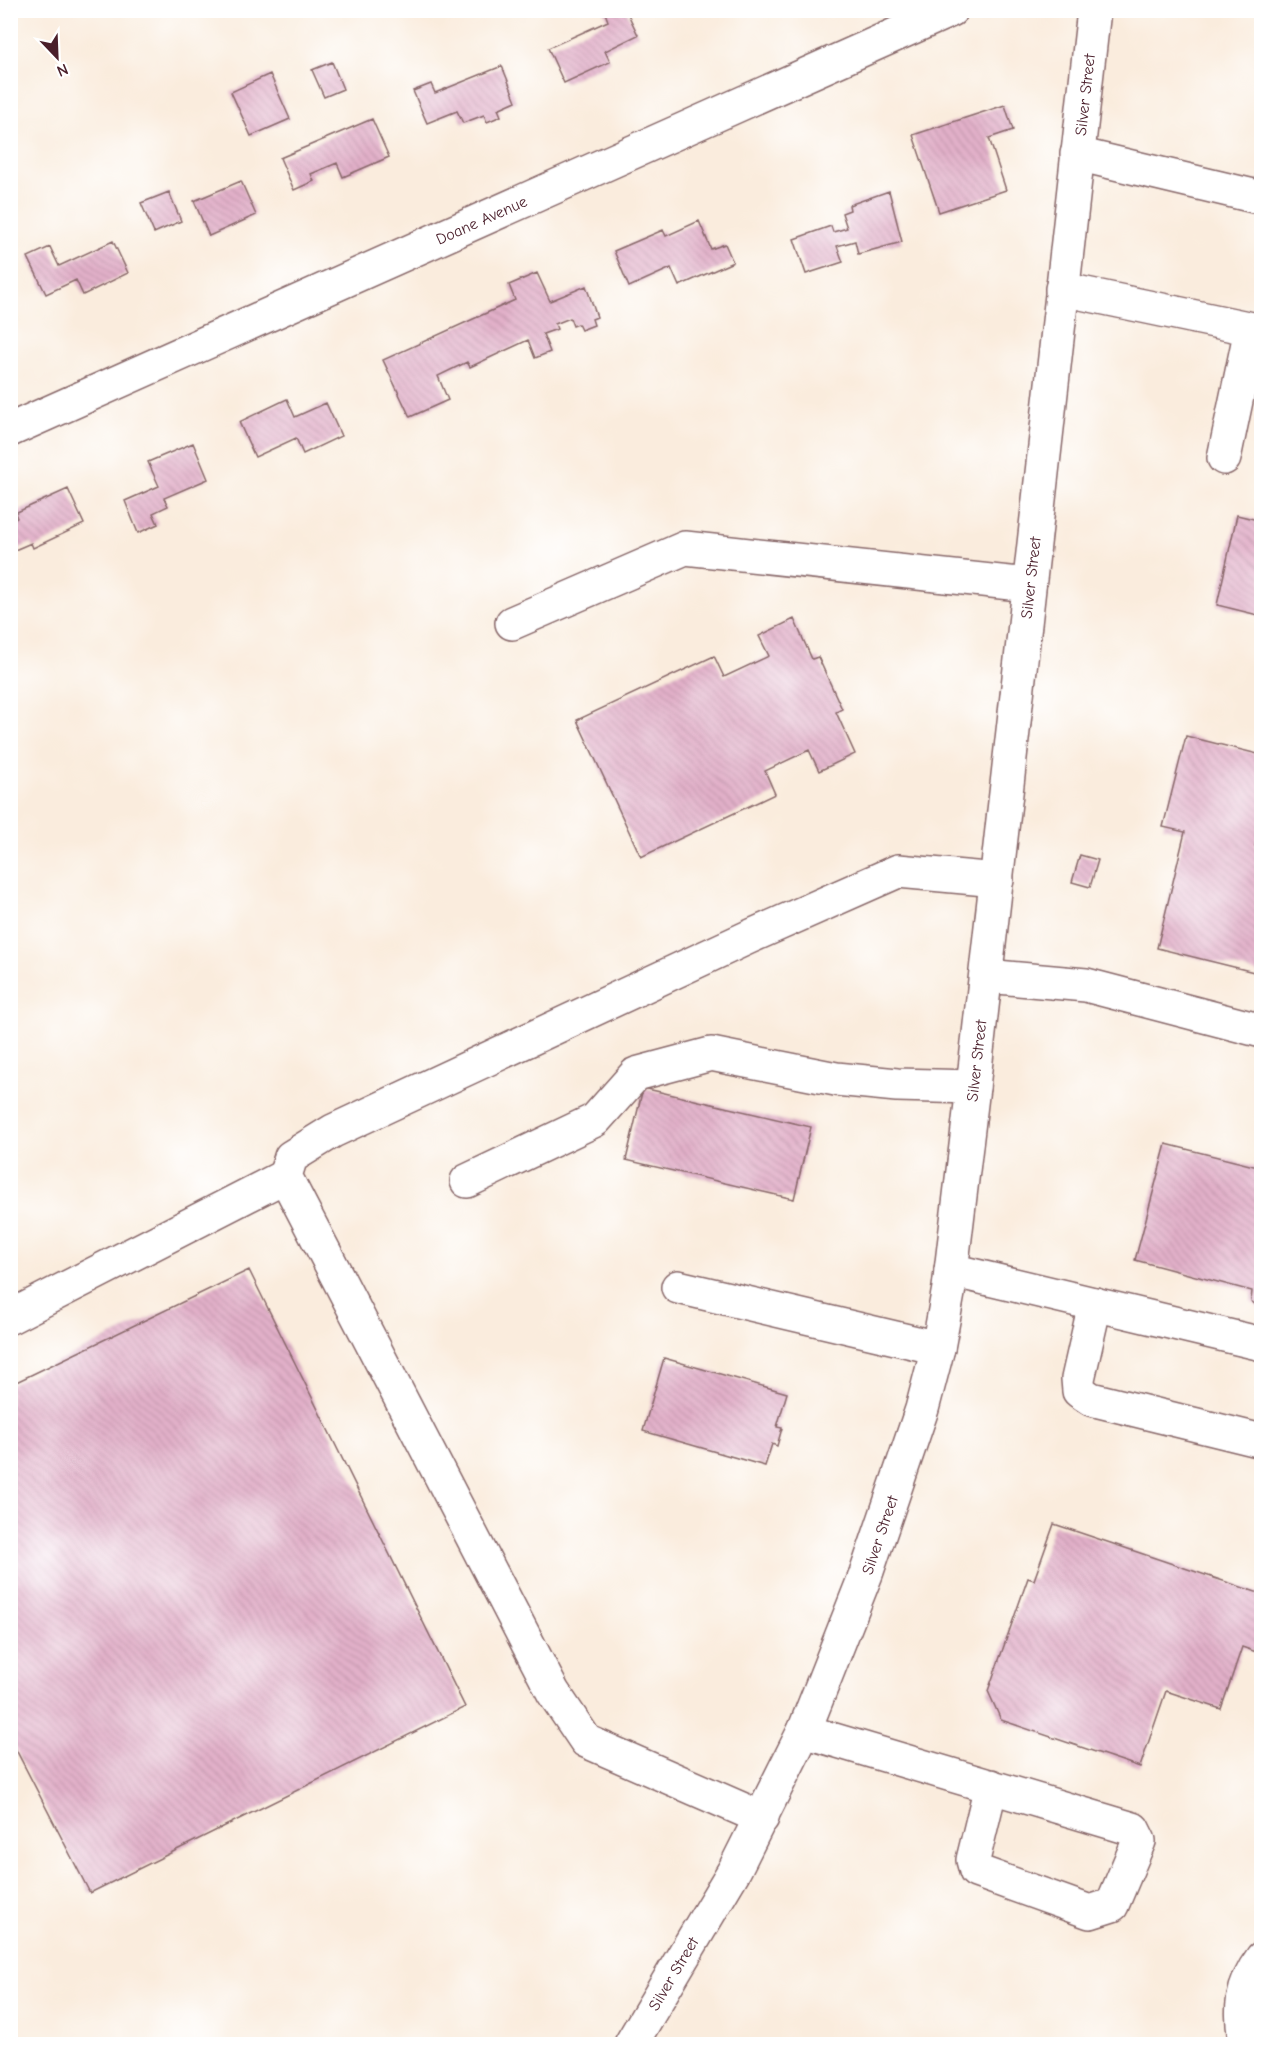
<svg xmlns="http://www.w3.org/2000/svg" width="1272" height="2055" viewBox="0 0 1272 2055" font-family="'Comic Neue',sans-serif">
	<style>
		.building { fill: url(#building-back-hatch) }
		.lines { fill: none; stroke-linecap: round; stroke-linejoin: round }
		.minor-casing { stroke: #886769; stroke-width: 36 }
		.minor { stroke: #fff; stroke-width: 33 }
		.labels { text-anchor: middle; stroke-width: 5; stroke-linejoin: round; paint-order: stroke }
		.street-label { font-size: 16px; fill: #4a1f2b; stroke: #fff }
	</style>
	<defs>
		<pattern id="building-back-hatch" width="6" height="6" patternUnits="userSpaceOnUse" patternTransform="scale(1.5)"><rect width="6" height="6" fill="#e2b0c9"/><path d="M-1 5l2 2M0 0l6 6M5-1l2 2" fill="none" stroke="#c397ad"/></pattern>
	</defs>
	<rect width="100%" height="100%" fill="#fff"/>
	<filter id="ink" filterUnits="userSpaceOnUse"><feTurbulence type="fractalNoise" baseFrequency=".0167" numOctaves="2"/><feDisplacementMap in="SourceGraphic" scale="12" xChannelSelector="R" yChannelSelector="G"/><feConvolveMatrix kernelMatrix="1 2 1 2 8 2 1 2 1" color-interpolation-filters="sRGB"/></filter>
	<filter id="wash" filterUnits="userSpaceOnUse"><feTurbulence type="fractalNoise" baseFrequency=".008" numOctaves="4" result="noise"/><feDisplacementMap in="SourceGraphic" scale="24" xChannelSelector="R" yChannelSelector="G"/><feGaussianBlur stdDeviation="1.35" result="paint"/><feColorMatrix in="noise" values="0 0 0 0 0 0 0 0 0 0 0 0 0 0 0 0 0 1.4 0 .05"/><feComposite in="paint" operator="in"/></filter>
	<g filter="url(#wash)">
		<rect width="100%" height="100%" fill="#faecdd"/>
		<g id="blocks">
			<!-- building -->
			<path class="building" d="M604,10H626L638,35L605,51L610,62L564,83L548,48L608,21Z
				M332,62L343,89L324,97L312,70Z
				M502,66L516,101L498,109L501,116L487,122L484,115L463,123L457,111L427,123L413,91L431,84L435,93Z
				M270,74L290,119L251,136L231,92Z
				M1005,105L1013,130L989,138L1006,190L939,212L913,135Z
				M372,119L389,157L343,177L337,163L311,174L314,181L294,190L280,158Z
				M241,181L256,215L209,236L194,201Z
				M889,191L902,242L858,254L855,241L837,246L843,262L806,274L794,239L831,226L833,232L847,228L842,213L850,210L849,205Z
				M169,192L181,221L154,233L141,203Z
				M699,221L711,249L725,244L733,262L679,286L671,268L629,287L614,251L663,230L666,236Z
				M113,241L128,273L83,295L76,280L46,294L28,257L50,247L59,266Z
				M537,273L550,301L586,286L597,317L592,319L594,325L581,330L578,324L573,326L570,318L555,324L557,329L543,334L550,352L535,358L528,340L470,367L467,362L438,376L448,400L410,417L383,360L515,300L509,285Z
				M287,399L295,417L326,403L341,436L303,454L296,438L255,457L239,422Z
				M193,443L208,479L164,498L168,506L153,513L158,524L138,533L125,501L159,486L148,462Z
				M68,489L84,524L33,548L31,543L10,552V522L17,518L15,513Z
				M1237,515L1262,521V616L1217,605Z
				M794,619L812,659L818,657L842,709L836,712L855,754L819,771L809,750L765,771L775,794L641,857L577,720L714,656L724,677L769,656L759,636Z
				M1186,736L1262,755V822L1255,846L1262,848V974L1157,948L1185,832L1163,827Z
				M1080,855L1098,860L1090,887L1072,882Z
				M643,1088L811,1127L794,1199L626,1160Z
				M1166,1144L1262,1168V1310L1251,1301L1252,1291L1135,1260Z
				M249,1270L465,1707L90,1893L10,1738V1385Z
				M664,1358L787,1393L777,1427L782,1428L777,1446L772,1444L765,1466L643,1431Z
				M1054,1524L1262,1594V1654L1242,1647L1221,1709L1166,1691L1140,1767L1001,1720L988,1691L1028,1578L1034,1580Z"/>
		</g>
	</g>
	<g filter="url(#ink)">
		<use href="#blocks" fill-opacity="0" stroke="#886769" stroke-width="1.5"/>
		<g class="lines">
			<!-- minor casing -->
			<g class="minor-casing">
				<g id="minor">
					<path d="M1077,154L1262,198"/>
					<path d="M1062,289L1262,331"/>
					<path id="s1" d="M10,430L951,10"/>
					<path d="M1224,458L1251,329"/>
					<path d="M512,623L685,548L1029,585"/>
					<path d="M986,976L1086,985L1262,1031"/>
					<path d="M467,1181L595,1120L636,1074L711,1054L836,1079L897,1085L973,1087"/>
					<path d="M951,1270L1262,1344"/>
					<path d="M678,1287L938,1348"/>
					<path d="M1095,1304L1078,1379L1079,1391L1091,1399L1262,1441"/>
					<path d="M10,1317L285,1176"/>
					<path d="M804,1731L1133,1829L1139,1841L1112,1905L1090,1912L976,1871L973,1860L991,1786"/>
					<path d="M762,1818L586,1741L553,1692L285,1176L291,1157L333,1131L749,937L898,871L997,880"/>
					<path id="s2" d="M631,2044L735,1869L804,1731L866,1574L922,1409L938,1348L949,1288L973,1087L1094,10"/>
					<path d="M1246,2044C1239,2011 1241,1986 1262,1958"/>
				</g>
			</g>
			<!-- minor -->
			<use href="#minor" class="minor"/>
		</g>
	</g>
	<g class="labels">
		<!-- street labels -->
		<g class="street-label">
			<text dy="6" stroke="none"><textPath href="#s2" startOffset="2026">Silver Street</textPath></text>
			<text dy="6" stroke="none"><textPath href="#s1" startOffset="516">Doane Avenue</textPath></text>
			<text dy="6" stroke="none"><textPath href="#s2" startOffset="1540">Silver Street</textPath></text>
			<text dy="6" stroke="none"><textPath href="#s2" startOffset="1054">Silver Street</textPath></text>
			<text dy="6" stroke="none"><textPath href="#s2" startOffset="568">Silver Street</textPath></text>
			<text dy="6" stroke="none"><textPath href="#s2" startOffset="82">Silver Street</textPath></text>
		</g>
	</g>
	<!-- margin -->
	<rect width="1272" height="2055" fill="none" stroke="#fff" stroke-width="36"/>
	<!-- north arrow -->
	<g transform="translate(57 57) rotate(157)" stroke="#ffffff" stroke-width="4.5" paint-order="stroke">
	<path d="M0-4.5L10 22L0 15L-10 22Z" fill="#4a1f2b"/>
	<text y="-9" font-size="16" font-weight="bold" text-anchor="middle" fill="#4a1f2b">N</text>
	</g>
</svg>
